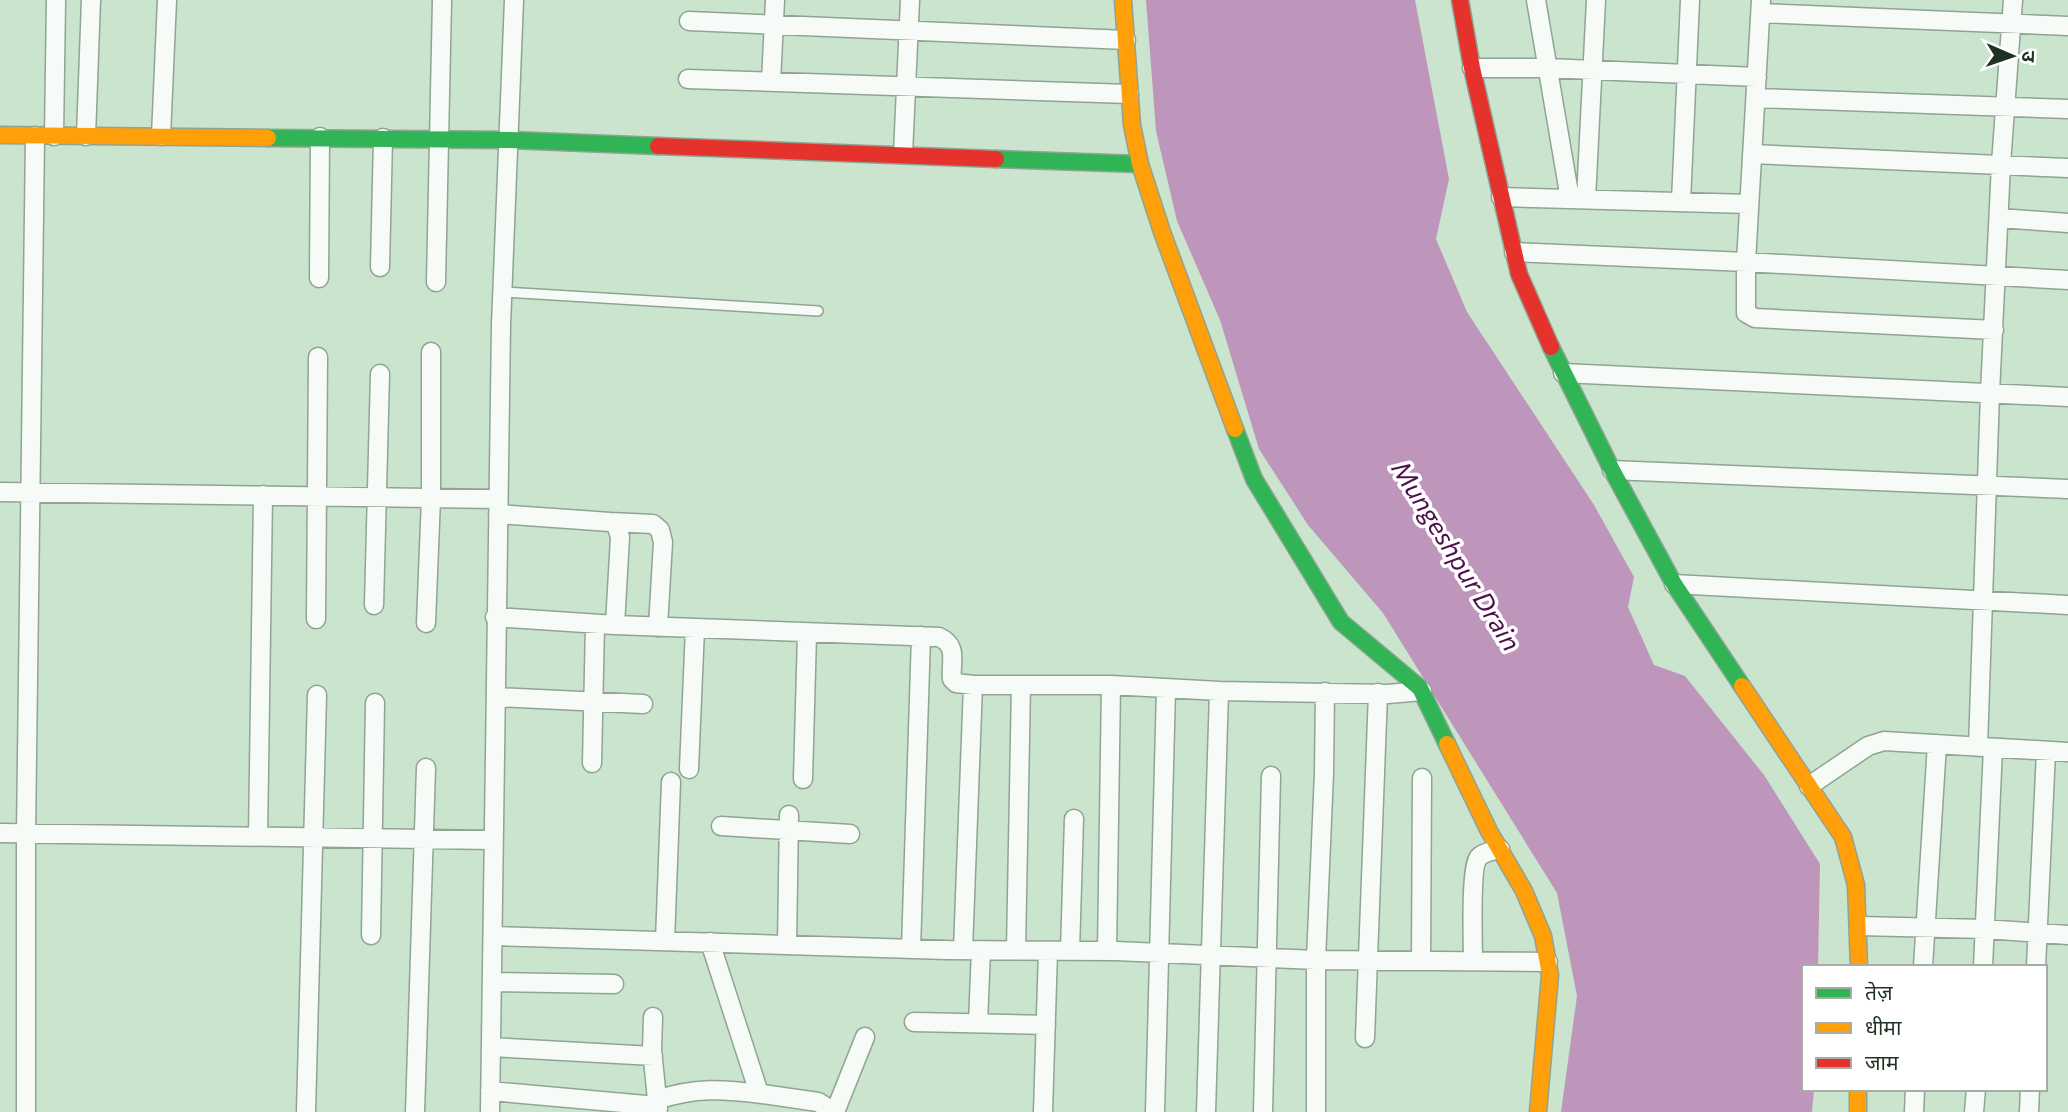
<svg xmlns="http://www.w3.org/2000/svg" width="2068" height="1112" viewBox="0 0 2068 1112" font-family="Commissioner,'Noto Sans Devanagari',sans-serif">
	<style>
		.water { fill: #be96bc }
		.lines { fill: none; stroke-linecap: round; stroke-linejoin: round }
		.lane-casing { stroke: #90a493; stroke-width: 12 }
		.street-casing { stroke: #90a493; stroke-width: 21 }
		.fast-casing { stroke: #90a493; stroke-width: 19 }
		.slow-casing { stroke: #90a493; stroke-width: 19 }
		.jam-casing { stroke: #90a493; stroke-width: 19 }
		.lane { stroke: #f7fbf8; stroke-width: 9 }
		.street { stroke: #f7fbf8; stroke-width: 18 }
		.fast { stroke: #30b455; stroke-width: 16 }
		.slow { stroke: #ff9f0a; stroke-width: 16 }
		.jam { stroke: #e5322d; stroke-width: 16 }
		.labels { text-anchor: middle; stroke-width: 7; stroke-linejoin: round; paint-order: stroke }
		.water-label { font-size: 26px; font-style: italic; fill: #4e0f4d; stroke: #fff }
	</style>
	<rect width="100%" height="100%" fill="#cae4ce"/>
	<!-- water -->
	<path class="water" d="M1146,0H1415L1449,179L1436,239L1467,312L1594,505L1634,577L1628,607L1654,665L1685,676L1764,775L1820,864L1818,967H1804V1089H1814L1812,1112H1561L1577,996L1557,893L1383,613L1308,525L1259,449L1220,320L1177,221L1156,131Z"/>
	<g class="lines">
		<!-- lane casing -->
		<g class="lane-casing">
			<path id="lane" d="M502,292L818,311"/>
		</g>
		<!-- street casing -->
		<g class="street-casing">
			<path id="street" d="M1536,0L1570,199
				M1761,0L1746,262V313L1755,318L1994,330
				M1761,13L2068,26
				M689,21L1126,40
				M1472,68H1547L1757,77
				M688,79L1129,94
				M771,82L775,0
				M1756,98L2068,109
				M54,136L56,0
				M86,136L91,0
				M161,136L167,0
				M903,154L910,0
				M1752,154L2068,168
				M1501,197L1749,204
				M1586,199L1596,0
				M1681,202L1690,0
				M1999,218L2068,223
				M1514,252L1746,262L2068,280
				M380,267L383,138
				M319,278L320,137
				M436,282L442,0
				M1563,373L2068,397
				M1612,470L2068,489
				M0,492L498,499
				M498,514L610,522L616,524L620,537L615,625
				M610,522L653,524L660,530L663,542L658,627
				M1674,584L2068,605
				M374,605L380,374
				M495,617L615,625L939,637C959,646 950,662 952,679L956,683L973,685H1111L1219,691L1388,694L1422,691
				M316,619L318,357
				M426,623L431,498V352
				M496,697L643,704
				M1978,747L1990,393L2001,164L2013,0
				M592,763L595,624
				M689,769L695,628
				M803,779L807,634
				M1809,786L1868,746L1884,741L2068,752
				M721,826L850,834
				M0,833L494,840
				M258,837L263,495
				M1859,926L1985,929L2068,935
				M371,935L375,703
				M493,936L947,950L1116,951L1316,960L1548,962
				M665,941L671,782
				M710,942L758,1090L762,1094L818,1102L834,1112
				M787,945L789,815
				M911,949L921,636
				M963,950L973,685
				M1016,950L1021,685
				M1070,951L1074,819
				M1107,951L1111,685
				M1421,961L1422,778
				M1473,961C1473,945 1470,866 1479,857C1484,852 1493,851 1500,849
				M1923,967L1937,744
				M1983,967L1993,748
				M2036,967L2046,751
				M493,982L614,984
				M653,1017L652,1050L658,1109
				M914,1022L1046,1025
				M978,1023L981,950
				M1365,1038L1378,693
				M491,1047L653,1056
				M490,1091L657,1106
				M657,1100C695,1087 723,1089 762,1094
				M26,1112V834L35,136
				M306,1112L317,695
				M415,1112L426,768
				M490,1112L501,325L514,0
				M835,1112L865,1037
				M1043,1112L1048,951
				M1155,1112L1166,689
				M1206,1112L1219,691
				M1263,1112L1271,776
				M1316,1112V960L1324,773L1325,692
				M1914,1112L1915,1089
				M1974,1112L1976,1089
				M2029,1112L2030,1089"/>
		</g>
		<!-- fast casing -->
		<g class="fast-casing">
			<path id="fast" d="M268,138L510,140L658,146
				M996,159L1140,164
				M1551,347L1612,470L1674,584L1742,686
				M1235,429L1254,479L1341,622L1420,688L1447,744"/>
		</g>
		<!-- slow casing -->
		<g class="slow-casing">
			<path id="slow" d="M1123,0L1132,125L1140,164L1162,232L1235,429
				M0,135L268,138
				M1742,686L1843,837L1856,885L1859,967
				M1447,744L1489,831L1524,891L1543,936L1550,975L1538,1112
				M1858,1089V1112"/>
		</g>
		<!-- jam casing -->
		<g class="jam-casing">
			<path id="jam" d="M1460,0L1472,68L1519,274L1551,347
				M658,146L996,159"/>
		</g>
		<!-- lane -->
		<use href="#lane" class="lane"/>
		<!-- street -->
		<use href="#street" class="street"/>
		<!-- fast -->
		<use href="#fast" class="fast"/>
		<!-- slow -->
		<use href="#slow" class="slow"/>
		<!-- jam -->
		<use href="#jam" class="jam"/>
	</g>
	<g class="labels">
		<!-- water labels -->
		<g class="water-label">
			<text transform="translate(1456 556) rotate(58)" y="9">Mungeshpur Drain</text>
		</g>
	</g>
	<!-- legend -->
	<rect x="1802" y="965" width="245" height="126" fill="#ffffff" stroke="#a5ada6" stroke-width="2"/>
	<rect x="1816" y="988" width="35" height="10" fill="#30b455" stroke="#a5ada6" stroke-width="2"/>
	<text x="1865" y="1000" font-size="21" fill="#1f3121">तेज़</text>
	<rect x="1816" y="1023" width="35" height="10" fill="#ff9f0a" stroke="#a5ada6" stroke-width="2"/>
	<text x="1865" y="1035" font-size="21" fill="#1f3121">धीमा</text>
	<rect x="1816" y="1058" width="35" height="10" fill="#e5322d" stroke="#a5ada6" stroke-width="2"/>
	<text x="1865" y="1070" font-size="21" fill="#1f3121">जाम</text>
	<!-- north arrow -->
	<g transform="translate(2012 56) rotate(92)" stroke="#ffffff" stroke-width="5" paint-order="stroke">
	<path d="M0-5L12 26L0 18L-12 26Z" fill="#1f3121"/>
	<text y="-10" font-size="19" font-weight="bold" text-anchor="middle" fill="#1f3121">उ</text>
	</g>
</svg>
